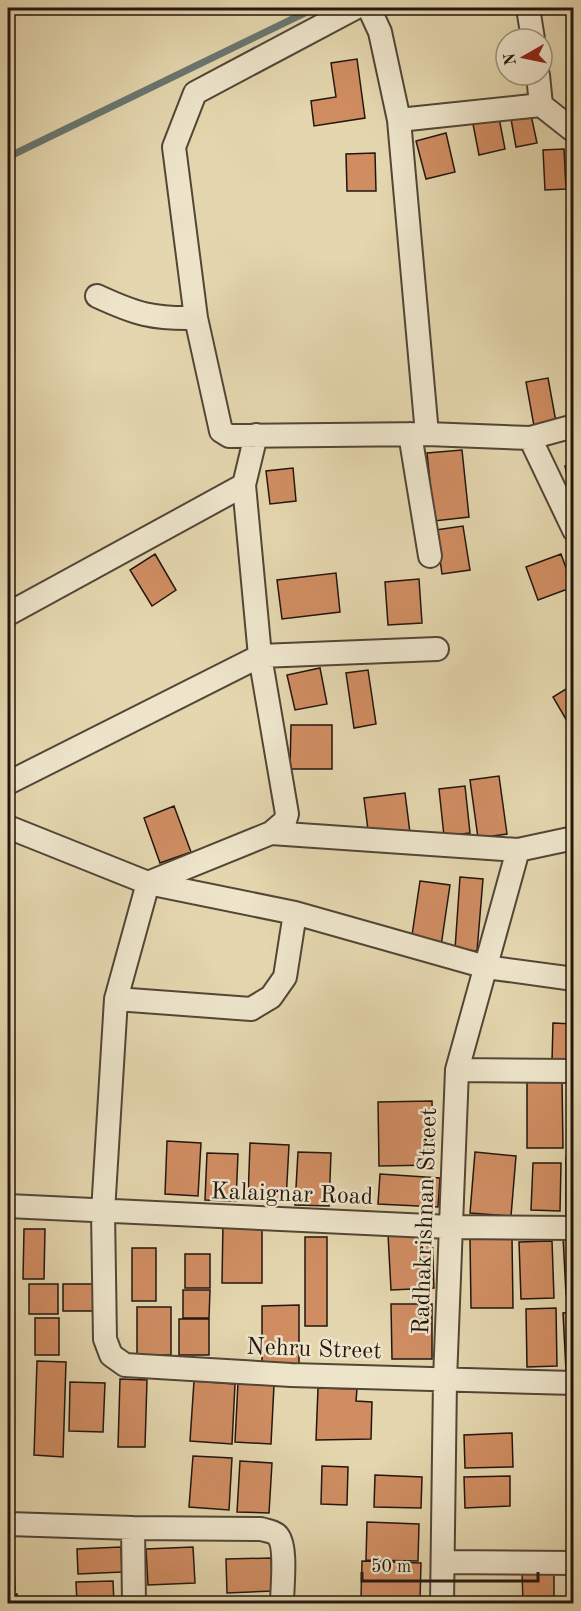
<svg xmlns="http://www.w3.org/2000/svg" width="581" height="1611" viewBox="0 0 581 1611" font-family="'Old Standard TT',serif">
	<style>
		.lines { fill: none; stroke-linecap: round; stroke-linejoin: round }
		.stream { stroke: #697771; stroke-width: 7 }
		.building { fill: #d08d62; stroke: #22160f; stroke-width: 1.5 }
		.minor-casing { stroke: #524637; stroke-width: 26 }
		.minor { stroke: #ede4ca; stroke-width: 22 }
		.labels { text-anchor: middle; stroke-width: 5; stroke-linejoin: round; paint-order: stroke }
		.street-label { font-size: 24px; fill: #22160f; stroke: #ede4ca }
	</style>
	<rect width="100%" height="100%" fill="#e4d6ae"/>
	<filter id="stains"><feTurbulence type="fractalNoise" baseFrequency=".00333" numOctaves="4"/><feColorMatrix values="0 0 0 0 .2 0 0 0 0 .09 0 0 0 0 .02 0 0 0 .5 -.17"/></filter>
	<radialGradient id="worn" r=".72"><stop offset=".6" stop-color="#630" stop-opacity="0"/><stop offset="1" stop-color="#630" stop-opacity=".3"/></radialGradient>
	<g class="lines">
		<!-- stream -->
		<path class="stream" d="M8,157L315,8"/>
	</g>
	<!-- building -->
	<path class="building" d="M357,59L365,118L314,126L311,101L336,97L331,63Z
		M531,115L537,143L516,147L511,119Z
		M499,118L505,149L479,155L473,124Z
		M446,133L455,172L426,179L416,141Z
		M564,149L566,189L545,190L543,150Z
		M375,153L376,191H347L346,154Z
		M548,378L556,422L534,426L526,382Z
		M462,450L469,517L434,521L427,453Z
		M574,464V495L571,496L565,466Z
		M293,468L296,501L270,504L266,471Z
		M463,526L470,570L442,574L436,530Z
		M155,554L176,590L152,606L130,570Z
		M561,554L573,587L538,600L526,567Z
		M336,573L340,612L282,619L277,580Z
		M419,579L422,623L388,625L385,582Z
		M320,668L327,704L295,710L287,675Z
		M368,670L376,724L354,728L346,673Z
		M574,684V726L571,728L553,697Z
		M291,725H332V769H290Z
		M499,776L507,834L478,838L470,780Z
		M465,786L470,833L444,836L439,789Z
		M405,793L410,833L369,838L364,798Z
		M174,806L191,852L160,863L144,818Z
		M460,877L483,879L477,951L455,949Z
		M420,881L450,885L441,946L411,942Z
		M553,1023L573,1024L572,1061H552Z
		M570,1080H574V1149H572Z
		M527,1081H562L563,1148H527Z
		M432,1101L433,1165L379,1166L378,1102Z
		M167,1141L201,1143L198,1196L165,1194Z
		M250,1143L289,1145L286,1201L248,1199Z
		M298,1152L331,1153L329,1206L295,1205Z
		M475,1152L516,1156L511,1216L470,1213Z
		M207,1153L238,1154L236,1201L205,1200Z
		M566,1157H574V1214H566Z
		M533,1163H561L560,1211L531,1210Z
		M380,1174L440,1178L438,1207L378,1204Z
		M223,1222L262,1223V1283H222Z
		M24,1229H45L44,1279H23Z
		M432,1232L434,1288L391,1290L388,1234Z
		M574,1236V1294H566L563,1237Z
		M305,1237H327V1326H305Z
		M512,1238L513,1308H471L470,1239Z
		M552,1241L554,1298L521,1299L519,1242Z
		M132,1248H156V1301H132Z
		M185,1254H210V1288H185Z
		M29,1284H58V1314H29Z
		M63,1284H95V1311H63Z
		M183,1290H210L209,1318H183Z
		M391,1304H432V1359H392Z
		M299,1305V1365L262,1364V1306Z
		M137,1307H171V1355H137Z
		M556,1308L557,1366L527,1367L526,1309Z
		M574,1312V1370H566L563,1313Z
		M35,1318H59V1355H35Z
		M179,1319H209V1355H179Z
		M37,1361L66,1362L63,1457L34,1455Z
		M120,1379L147,1380L145,1447H118Z
		M194,1381L235,1384L232,1444L190,1441Z
		M70,1382L105,1383L103,1432L69,1431Z
		M238,1382L274,1385L271,1444L235,1442Z
		M318,1388L357,1389L356,1401L372,1402L371,1439L316,1440Z
		M512,1433L513,1467L465,1468L464,1435Z
		M193,1456L232,1458L229,1510L189,1507Z
		M240,1461L272,1463L269,1513L237,1512Z
		M322,1466L348,1467L347,1505L321,1504Z
		M375,1475L422,1477L421,1508L374,1507Z
		M510,1476V1506L465,1508L464,1477Z
		M367,1522L419,1524L418,1561L366,1560Z
		M8,1544H13L15,1590H8Z
		M121,1547L122,1572L78,1574L77,1549Z
		M193,1547L195,1583L148,1585L146,1549Z
		M271,1558L273,1591L227,1593L226,1559Z
		M362,1561L421,1563L420,1599L361,1598Z
		M522,1570H554V1604H523Z
		M113,1581L114,1604H77L76,1582Z
		M8,1594H17L18,1604H8Z
		M198,1597L199,1604H151V1599Z"/>
	<g class="lines">
		<!-- minor casing -->
		<g class="minor-casing">
			<path id="minor" d="M355,8L195,93L174,147L196,318L221,431L229,436L427,434L530,438L574,426
				M369,8L380,32L399,120L427,434
				M528,8L533,39
				M538,75L541,105L574,131
				M399,120L541,105
				M97,296C136,314 152,319 196,318
				M410,434L430,556
				M256,435L244,485L260,656L287,814L285,821L271,833L148,883L116,999L103,1212L105,1339L111,1355L125,1365L291,1375L574,1383
				M530,438L574,530
				M8,614L244,485
				M8,783L260,656L437,649
				M8,827L148,883L295,913L486,967L574,979
				M271,833L518,850L574,838
				M116,999L251,1009L271,997L285,977L295,913
				M457,1070L574,1071
				M8,1206L450,1227L574,1228
				M8,1524L133,1528L261,1529C267,1531 274,1531 278,1536C287,1547 282,1588 282,1604
				M133,1528L134,1604
				M443,1562L574,1563
				M442,1604L445,1380L457,1070L518,850"/>
		</g>
		<!-- minor -->
		<use href="#minor" class="minor"/>
	</g>
	<g class="labels">
		<!-- street labels -->
		<g class="street-label">
			<text transform="translate(292 1193) rotate(2)" y="8">Kalaignar Road</text>
			<text transform="translate(424 1221) rotate(-88)" y="8">Radhakrishnan Street</text>
			<text transform="translate(314 1348) rotate(2)" y="8">Nehru Street</text>
		</g>
	</g>
	<!-- margin -->
	<rect width="581" height="1611" fill="none" stroke="#e4d6ae" stroke-width="30"/>
	<rect x="9" y="9" width="563" height="1593" fill="none" stroke="#22160f" stroke-width="3"/>
	<rect x="15" y="15" width="551" height="1581" fill="none" stroke="#22160f" stroke-width="1.5"/>
	<!-- north arrow -->
	<g transform="translate(524 57) rotate(261)"><circle r="28" fill="#ede4ca" stroke="#9c927f" stroke-width="1.5"/>
	<path d="M0-4.5L10 22L0 15L-10 22Z" fill="#8f2418"/>
	<text y="-9" font-size="16" font-weight="bold" text-anchor="middle" fill="#22160f">N</text>
	</g>
	<!-- scale -->
	<path d="M362 1572v9h176v-9" fill="none" stroke="#22160f" stroke-width="3"/>
	<text x="371" y="1572" font-size="18" fill="#22160f" stroke="#ede4ca" stroke-width="4.5" paint-order="stroke">50 m</text>
	<rect width="100%" height="100%" filter="url(#stains)"/>
	<rect width="100%" height="100%" fill="url(#worn)"/>
</svg>
